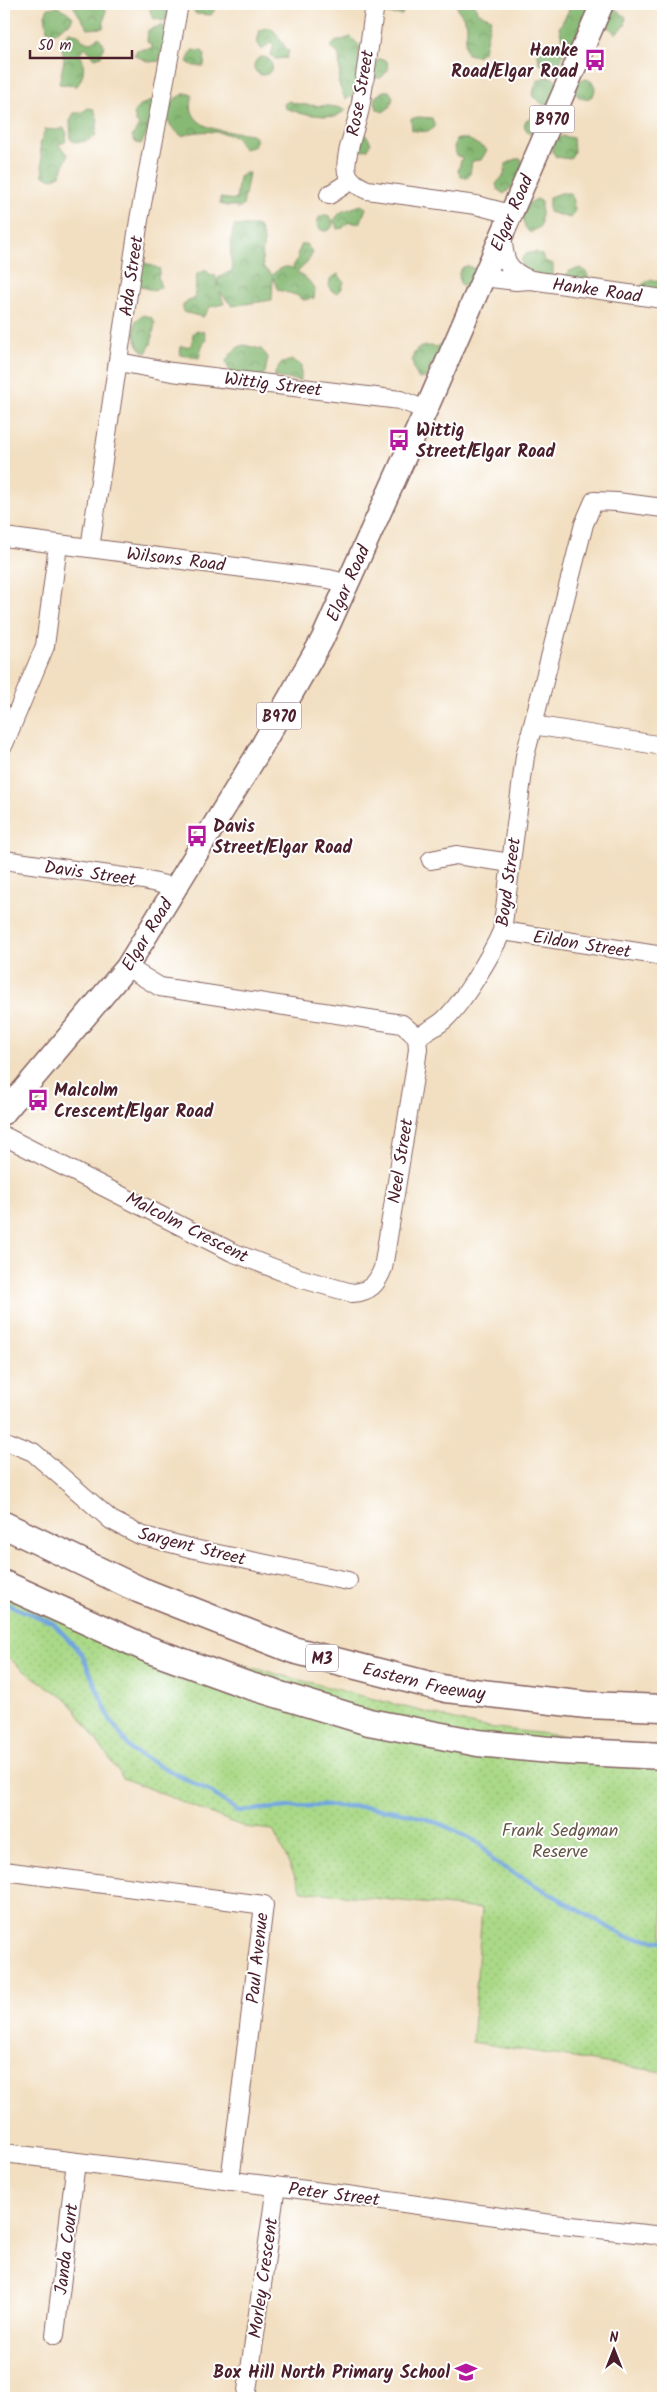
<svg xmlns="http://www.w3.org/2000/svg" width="667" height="2402" viewBox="0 0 667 2402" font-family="Kalam,sans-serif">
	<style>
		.forest { fill: url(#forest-crowns); stroke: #686c50 }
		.park { fill: url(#park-dots); stroke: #7a7c59 }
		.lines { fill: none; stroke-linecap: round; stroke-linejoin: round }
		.stream { stroke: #70a4dd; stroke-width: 4.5 }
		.minor-casing { stroke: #856260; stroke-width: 20 }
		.major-casing { stroke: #856260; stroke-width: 25 }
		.highway-casing { stroke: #856260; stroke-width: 29 }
		.minor { stroke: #fff; stroke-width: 18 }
		.major { stroke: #fff; stroke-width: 22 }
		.highway { stroke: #fff; stroke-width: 26 }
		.labels { text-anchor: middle; stroke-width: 4; stroke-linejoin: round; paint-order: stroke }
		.shield { fill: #fff; stroke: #80626b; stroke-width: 1 }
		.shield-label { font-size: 16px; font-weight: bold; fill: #4a1f2b }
		.poi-label { font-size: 18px; font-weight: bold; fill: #4a1f2b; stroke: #fff; text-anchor: start }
		.street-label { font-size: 18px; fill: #4a1f2b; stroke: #fff }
		.park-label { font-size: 18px; fill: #675747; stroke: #fff }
	</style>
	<defs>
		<pattern id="forest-crowns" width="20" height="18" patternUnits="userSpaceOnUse" patternTransform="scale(1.25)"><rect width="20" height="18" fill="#87b974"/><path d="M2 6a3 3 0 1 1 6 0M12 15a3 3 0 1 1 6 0" fill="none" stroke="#70965f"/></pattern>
		<pattern id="park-dots" width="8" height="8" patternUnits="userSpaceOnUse" patternTransform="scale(1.25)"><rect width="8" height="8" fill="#aad987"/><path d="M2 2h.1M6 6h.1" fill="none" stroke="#94ba75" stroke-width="1.8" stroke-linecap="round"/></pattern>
	</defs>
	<rect width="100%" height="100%" fill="#fff"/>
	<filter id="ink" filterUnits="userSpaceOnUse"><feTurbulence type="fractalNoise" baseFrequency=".02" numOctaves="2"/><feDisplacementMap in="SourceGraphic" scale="10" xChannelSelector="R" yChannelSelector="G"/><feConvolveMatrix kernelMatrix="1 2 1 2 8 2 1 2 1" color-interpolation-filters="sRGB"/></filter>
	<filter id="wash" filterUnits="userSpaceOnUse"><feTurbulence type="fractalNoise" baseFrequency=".0096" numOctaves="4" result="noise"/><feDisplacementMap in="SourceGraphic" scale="20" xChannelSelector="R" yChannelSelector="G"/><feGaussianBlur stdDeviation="1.12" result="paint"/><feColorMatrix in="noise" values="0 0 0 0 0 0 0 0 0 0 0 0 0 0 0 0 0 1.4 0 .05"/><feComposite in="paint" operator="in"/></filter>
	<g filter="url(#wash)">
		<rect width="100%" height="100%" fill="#f2dfc1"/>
		<!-- forest -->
		<path class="forest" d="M72,4H107L103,28L88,29Z
			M151,4H173L169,18L163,21L153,18L150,11Z
			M189,4H219L211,15L196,14Z
			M379,4H405L402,15L388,14L386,7Z
			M456,4H475L477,12L491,18L484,51L477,56L467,54C463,44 466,39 467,29C468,18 458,14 456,4Z
			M569,4H589L588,14L576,45L562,38L559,28L569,10Z
			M57,7L66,11L73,17L70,23L65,25L55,33L47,30L45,15L48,8Z
			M613,7L626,17L625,26L615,34L610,28L602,24L607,11Z
			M163,25L167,32L160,61L149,62L134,55L137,50L152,48V45L147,42L148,30Z
			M269,27C279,33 280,43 289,51L287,58L275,59L271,55L274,45L270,43L262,50L257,42L260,30Z
			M69,32L78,34L83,41L92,42L99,37L104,45L101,56L95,58L85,47L80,54C86,64 84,77 77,86L59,84L64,60L61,41Z
			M4,33L8,37L11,47L7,53H4Z
			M351,37L360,46L358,87L354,96L345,99L338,82L340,76L339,55L331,47L335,42Z
			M551,43H560L564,53L561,61L549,67L539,63L538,54L542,45Z
			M192,50L202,51L205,54L204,66H194L187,62Z
			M254 66a9 9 0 1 1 18 0a9 9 0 1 1-18 0Z
			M379,59L387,61L388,70L381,78H375L370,70Z
			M545,77L553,78L560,83L554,103L544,105L532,96L537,81Z
			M575 89a10 10 0 1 1 20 0a10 10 0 1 1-20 0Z
			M383,91H389L393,97L390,107L383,112L377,109L374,98Z
			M186,93L192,95C192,102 190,107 193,114C203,133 234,131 252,134L257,140L253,147L243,149L237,137C220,131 198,129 182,136C173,130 166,121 165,111L176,98Z
			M157,99L154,124L146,127L149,129L141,144L136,143L132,137L139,125L136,122L134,113L140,105Z
			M289,101C307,109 328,102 346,110L335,117L303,114L285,108L284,104Z
			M88,108L94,109L98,120L95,136C87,141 80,145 71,140L70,121L74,113H81Z
			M537,116L541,123L535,132L529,134L524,126L526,120Z
			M418,117L432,118L435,127C429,133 420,132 412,130L411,119Z
			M64,128L67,134L65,142L58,145L68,154L61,174L53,179L43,176L40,144L45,129L56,130Z
			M362,134L367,136L371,143L368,149L359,151L356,148Z
			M562,136L573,138L574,152L570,159L556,157L552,151V143Z
			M456,139H468L487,150L481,160L472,161L470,174L467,178L461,177L458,171L462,157L457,156L454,148Z
			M516,159H521C528,176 516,183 504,194L498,190L496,184L504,175L506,164Z
			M245,173H249L243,206L238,209L236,206H227L220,204V198L236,200L239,177Z
			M561,193H571L575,210L570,218L549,212V197Z
			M537,199L541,201V226L530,233C522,225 521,216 525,205Z
			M361,205L366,208L360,224L349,222L343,228L337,229L334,220L341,212Z
			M317 223a8 8 0 1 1 16 0a8 8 0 1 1-16 0Z
			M234,226H259L264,241L262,255L263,267L272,275C279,269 285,264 294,269L293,264L299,258L297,255L302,244H306L313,253L307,263L297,272L308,280L315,289L314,298L304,300L296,295L278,290L273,277L272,300L232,306L220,292L224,304L210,307L203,317L183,312V305L189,300H194L197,274L206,270L211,275H215L218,286V278L233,270C229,255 230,241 234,226Z
			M536,252L542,255L545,261L553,264V280L521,269L522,258L528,253Z
			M143,262L160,269L158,278L161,287L154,291L140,286L136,266Z
			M468,266L477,270L471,286L465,287L460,284L459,273L463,267Z
			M581,268L587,273L590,283L564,278L569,271Z
			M338,274L344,282L341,290L337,293L332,291L329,287L330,279Z
			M651,279L659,282L663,287V295L639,292L642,285Z
			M144,315L152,318L155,323L151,344L146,353C134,345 133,333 136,320Z
			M197,330L204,332L206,340L202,346L199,358L180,355L181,346L186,347L192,345L193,333Z
			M443,342L447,347C440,360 435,378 419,379C407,360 411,342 437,347Z
			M244,345L261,349L268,357L265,373L258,379C243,377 229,378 226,361C231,354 235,347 244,345Z
			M292,360L301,365V381L275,377V373L280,364Z"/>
		<!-- park -->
		<path class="park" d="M4,1584L153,1642L479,1726L663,1748V2072L472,2042L482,1909L302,1891L273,1830L244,1827L123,1778L69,1701L23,1670L4,1654Z"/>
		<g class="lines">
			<!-- stream -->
			<path class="stream" d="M4,1603L53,1623L82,1654L110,1719L132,1751L212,1793L238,1811C310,1805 389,1797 456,1831C475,1841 482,1842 493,1861L626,1937L663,1941"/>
		</g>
	</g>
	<g filter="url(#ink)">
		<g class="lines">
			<!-- minor casing -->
			<g class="minor-casing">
				<path id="minor" d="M375,4C370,38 366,73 360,108C357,124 343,158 347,172C350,182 359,186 367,190L476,205L510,214
					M329,195L352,180
					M502,234C504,259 505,270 531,280
					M483,277L516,281L531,280L663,299
					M119,362L172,372L400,400L426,410
					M4,537L329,579L349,584
					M90,548L139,220L179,4
					M533,725L663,746
					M4,744L45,646L58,545
					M4,860L144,880L165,885L174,890
					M431,860L456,855L511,863
					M502,931L663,956
					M127,967L160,987L402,1024L417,1037
					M417,1037C426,1032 436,1027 444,1020C462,1004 492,954 502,931L525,756L584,524L594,501L617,502L663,508
					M4,1136L232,1252L299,1278L352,1293C370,1292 377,1284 383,1268L414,1077L418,1049L417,1037
					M4,1440L33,1452L111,1520L140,1535L194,1549L348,1581
					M4,1871L264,1905L230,2181
					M4,2153L347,2195L544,2223L663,2236
					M55,2335L76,2162
					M246,2398L276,2186"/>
			</g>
			<!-- major casing -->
			<g class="major-casing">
				<g id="major">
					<path id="s1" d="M4,1113L127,967L255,758L322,640L426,410L602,4"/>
				</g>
			</g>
			<!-- highway casing -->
			<g class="highway-casing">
				<g id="highway">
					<path id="s2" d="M4,1525L140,1590L293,1650L446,1689L587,1705L663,1708"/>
					<path d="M4,1584L150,1650L247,1685L369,1722L478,1743L560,1751L663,1756"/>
				</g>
			</g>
			<!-- minor -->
			<use href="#minor" class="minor"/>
			<!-- major -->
			<use href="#major" class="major"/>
			<!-- highway -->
			<use href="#highway" class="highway"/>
		</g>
	</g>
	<!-- icons -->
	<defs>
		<g id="bus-bare" transform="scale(1.725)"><path d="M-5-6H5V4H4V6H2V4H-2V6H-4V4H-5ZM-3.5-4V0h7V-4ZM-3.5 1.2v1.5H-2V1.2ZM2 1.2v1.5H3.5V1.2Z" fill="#b5179e" stroke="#fff" stroke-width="2.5" paint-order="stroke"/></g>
		<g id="school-bare" transform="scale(1.725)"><path d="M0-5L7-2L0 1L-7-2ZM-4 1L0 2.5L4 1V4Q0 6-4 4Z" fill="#b5179e" stroke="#fff" stroke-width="2.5" paint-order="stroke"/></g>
	</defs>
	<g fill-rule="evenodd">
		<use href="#bus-bare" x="595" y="60"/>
		<use href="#bus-bare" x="399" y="440"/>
		<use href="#bus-bare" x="197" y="836"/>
		<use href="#bus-bare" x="38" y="1100"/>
		<use href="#school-bare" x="466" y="2372"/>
	</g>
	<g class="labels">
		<!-- shield labels -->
		<g class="shield">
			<rect x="529.5" y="105.5" width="45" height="27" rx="4"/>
			<rect x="256.5" y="702.5" width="45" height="27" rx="4"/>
			<rect x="306" y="1644.5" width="32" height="27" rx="4"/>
		</g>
		<g class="shield-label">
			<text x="552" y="125">B970</text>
			<text x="279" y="722">B970</text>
			<text x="322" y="1664">M3</text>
		</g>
		<!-- poi labels -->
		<g class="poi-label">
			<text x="578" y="56" text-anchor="end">Hanke<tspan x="578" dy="21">Road/Elgar Road</tspan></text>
			<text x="416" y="436">Wittig<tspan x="416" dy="21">Street/Elgar Road</tspan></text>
			<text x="213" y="832">Davis<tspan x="213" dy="21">Street/Elgar Road</tspan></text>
			<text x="54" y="1096">Malcolm<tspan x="54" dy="21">Crescent/Elgar Road</tspan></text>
			<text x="450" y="2378" text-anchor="end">Box Hill North Primary School</text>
		</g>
		<!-- street labels -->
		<g class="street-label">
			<text transform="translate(360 93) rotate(-80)" y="6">Rose Street</text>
			<text dy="6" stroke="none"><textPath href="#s1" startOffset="1039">Elgar Road</textPath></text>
			<text transform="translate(131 276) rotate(-82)" y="6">Ada Street</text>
			<text transform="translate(597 290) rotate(8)" y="6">Hanke Road</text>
			<text transform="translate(273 384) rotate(7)" y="6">Wittig Street</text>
			<text transform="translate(176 559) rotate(7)" y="6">Wilsons Road</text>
			<text dy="6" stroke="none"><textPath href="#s1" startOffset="634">Elgar Road</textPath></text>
			<text transform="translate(90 873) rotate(8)" y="6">Davis Street</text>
			<text transform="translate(508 882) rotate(-82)" y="6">Boyd Street</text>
			<text dy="6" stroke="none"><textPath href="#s1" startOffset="229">Elgar Road</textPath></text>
			<text transform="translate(582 944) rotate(9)" y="6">Eildon Street</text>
			<text transform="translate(400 1161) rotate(-81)" y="6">Neel Street</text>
			<text transform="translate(187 1227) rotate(27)" y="6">Malcolm Crescent</text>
			<text transform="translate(192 1546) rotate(14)" y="6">Sargent Street</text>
			<text dy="6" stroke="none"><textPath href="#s2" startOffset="450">Eastern Freeway</textPath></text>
			<text transform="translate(257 1958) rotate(-84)" y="6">Paul Avenue</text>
			<text transform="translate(334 2194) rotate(7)" y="6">Peter Street</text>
			<text transform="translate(66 2249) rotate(-83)" y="6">Janda Court</text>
			<text transform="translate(263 2278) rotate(-82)" y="6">Morley Crescent</text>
		</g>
		<!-- park labels -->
		<g class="park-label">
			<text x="560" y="1836">Frank Sedgman<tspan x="560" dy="21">Reserve</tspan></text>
		</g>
	</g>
	<!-- margin -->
	<rect width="667" height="2402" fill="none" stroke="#fff" stroke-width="20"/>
	<!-- north arrow -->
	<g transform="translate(614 2350)" stroke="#ffffff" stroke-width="4" paint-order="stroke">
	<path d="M0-4L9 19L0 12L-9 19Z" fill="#4a1f2b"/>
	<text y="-8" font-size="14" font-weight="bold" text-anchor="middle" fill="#4a1f2b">N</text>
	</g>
	<!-- scale -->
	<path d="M30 50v8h102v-8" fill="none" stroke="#4a1f2b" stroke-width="2.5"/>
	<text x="38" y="50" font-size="15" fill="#4a1f2b" stroke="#ffffff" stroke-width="4" paint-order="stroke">50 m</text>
</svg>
